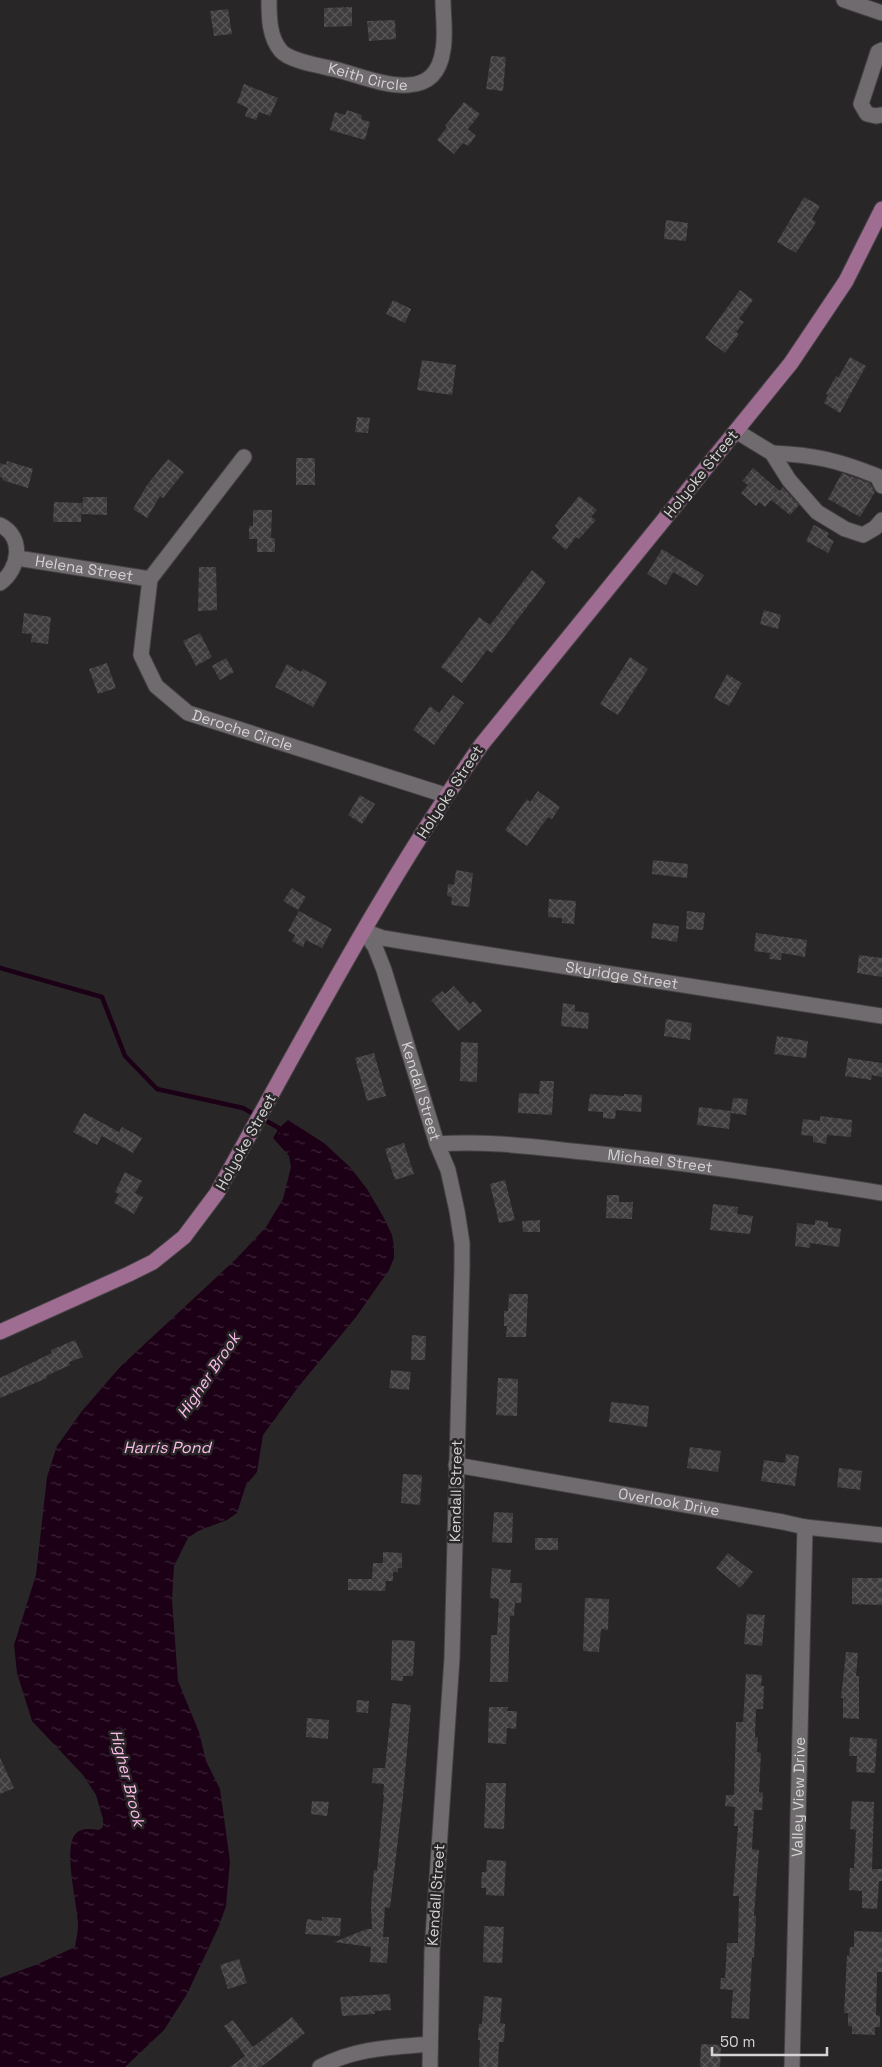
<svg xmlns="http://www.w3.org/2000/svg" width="882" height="2067" viewBox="0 0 882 2067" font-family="'Space Grotesk',sans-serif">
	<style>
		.water { fill: url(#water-ripples) }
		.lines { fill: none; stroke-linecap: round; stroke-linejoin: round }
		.stream { stroke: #1c0016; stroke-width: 4.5 }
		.building { fill: url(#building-cross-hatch) }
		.minor-casing { stroke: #454244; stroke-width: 17 }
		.major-casing { stroke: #454244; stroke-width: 17 }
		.minor { stroke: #6f6b6e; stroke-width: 15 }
		.major { stroke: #9f6d92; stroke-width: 15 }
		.labels { text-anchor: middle; stroke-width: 5; stroke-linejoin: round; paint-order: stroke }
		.street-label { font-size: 15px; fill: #d5d3d4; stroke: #292628 }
		.water-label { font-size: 16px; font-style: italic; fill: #fcbbe9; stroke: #292628 }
	</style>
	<defs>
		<pattern id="water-ripples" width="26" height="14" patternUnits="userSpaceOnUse" patternTransform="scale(1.25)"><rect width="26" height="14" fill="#1c0016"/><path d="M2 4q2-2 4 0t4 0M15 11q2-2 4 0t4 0" fill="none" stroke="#3c2437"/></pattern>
		<pattern id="building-cross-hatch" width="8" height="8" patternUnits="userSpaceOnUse" patternTransform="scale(1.25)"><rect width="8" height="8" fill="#3f3c3e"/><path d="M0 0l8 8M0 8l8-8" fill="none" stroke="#5a5759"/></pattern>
	</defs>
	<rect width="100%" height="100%" fill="#292628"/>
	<!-- water -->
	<path class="water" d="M288,1120L324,1143L350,1167L367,1189L384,1218L392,1235L394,1247V1258L389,1270L356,1317L299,1386L263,1435L257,1472L246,1485L237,1513L227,1520L198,1531L188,1538L174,1566L172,1600L178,1681L199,1732L206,1761L220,1789L230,1861L226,1906L219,1926L187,1994L164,2030L125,2067H0V1978L38,1964L75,1947C76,1940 78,1932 78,1924C77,1903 64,1853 74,1836C80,1827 90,1829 99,1830L103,1827V1819L96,1795L83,1775L32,1721L17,1673L14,1645L36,1575L47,1477L57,1446L82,1411L120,1367L236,1259L266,1227L283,1199L291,1167L289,1156L273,1138L279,1128Z"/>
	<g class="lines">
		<!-- stream -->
		<path class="stream" d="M0,968L102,997L125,1056L157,1089L243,1108L279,1128L282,1132"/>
	</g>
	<!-- building -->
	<path class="building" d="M352,7V26L324,27V8Z
		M228,9L232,34L214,36L210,11Z
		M395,20L396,39L369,41L367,21Z
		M491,56L506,57L503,91L486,89Z
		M244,84L278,98L270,116L259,112L256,120L245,116L248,108L237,103Z
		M464,102L480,114L468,129L476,136L468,146L463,143L454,154L437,140L447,127L445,126Z
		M347,110L362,115L361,119L370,122L365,140L330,130L335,112L345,115Z
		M804,197L820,206L812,219L816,222L796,253L777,242Z
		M666,220L688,223L686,241L664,239Z
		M740,290L753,300L739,319L744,322L736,332L739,334L725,353L705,338Z
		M393,300L411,309L405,323L386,314Z
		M850,357L866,366L840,413L824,403L828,395L826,394L836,376L838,378Z
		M422,360L456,365L452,395L417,390Z
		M357,417L370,418L368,433L355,432Z
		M296,458H315V485H296Z
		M168,459L184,472L163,498L160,496L147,518L133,509L147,485Z
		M7,461L33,469L28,488L2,480L3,478L0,477V463L6,465Z
		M753,468L780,491L783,487L799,505L790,515L771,500L765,507L759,502L756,506L741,493L748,485L742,481Z
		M842,473L870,483L875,492L860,517L828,499Z
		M579,496L597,510L591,517L596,520L579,539L576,537L566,550L552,538L559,530L555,526Z
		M83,497H107V515L82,514Z
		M54,502L82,503L81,522H53Z
		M253,510H272L271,538H275V552H257V539H249V526H253Z
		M814,525L829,533L827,537L834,541L828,553L806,541Z
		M662,549L704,575L697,586L673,572L666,585L647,574Z
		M199,567H216L217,610L198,611Z
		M532,570L546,582L492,653L487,650L462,683L441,667L479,617L490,625Z
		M764,610L781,615L778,629L760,624Z
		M24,613L51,617L48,644L31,642L32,634L22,633Z
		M200,633L212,657L196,666L183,641Z
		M630,657L648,669L618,715L600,704Z
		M226,658L234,672L220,680L212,666Z
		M107,663L116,688L98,694L89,669Z
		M287,664L301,672L303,669L327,682L313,707L275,687Z
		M727,674L742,683L729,706L714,698Z
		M453,695L464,703L434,745L413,730L430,706L439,713Z
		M538,791L560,807L552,819L548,817L527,846L505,830L527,799L530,802Z
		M360,795L375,804L362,824L348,815Z
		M653,860L688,864L687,878L652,874Z
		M456,870L473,873L469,907L451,905L452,897L447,896L448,884L454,885Z
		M292,888L306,897L298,910L283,901Z
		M549,899L576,901L574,924L562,923V918L548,917Z
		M299,911L332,929L322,948L306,940L303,947L292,941L295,935L288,931Z
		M687,911L705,913L703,930L686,929Z
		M653,923L679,926L677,942L651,938Z
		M756,933L807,940L805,957L782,953L781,960L769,959L770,953L754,951Z
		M859,955L882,958V977L857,973Z
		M454,986L470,1004L474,1001L482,1011L458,1031L431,1000L442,991L445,994Z
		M563,1003L575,1005V1011L589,1013L588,1029L561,1026Z
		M666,1019L692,1023L690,1040L664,1036Z
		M777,1036L808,1041L806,1058L774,1054Z
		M461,1042L478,1043L477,1082L460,1081Z
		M374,1053L386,1096L367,1101L355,1058Z
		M848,1058L882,1063V1077L872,1075L871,1080L845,1076Z
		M540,1081H554L552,1115L518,1113L519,1093L539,1094Z
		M590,1094L624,1096V1094L642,1095L641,1112L616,1110L615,1119L603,1118V1112L588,1111Z
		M733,1098L748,1099L746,1115L731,1113Z
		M699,1107L731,1111L729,1129L697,1125Z
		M84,1113L119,1132L122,1127L142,1138L133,1153L102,1136L97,1145L73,1132Z
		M820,1116L852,1120L851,1137L827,1135L826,1144L813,1142V1136L801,1135L803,1119L820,1121Z
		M404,1143L414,1174L395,1180L385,1149Z
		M125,1172L142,1181L135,1193L143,1197L134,1214L114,1203L119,1194L115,1192Z
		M505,1180L515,1220L499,1223L490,1184Z
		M607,1195H619V1202H633L632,1219L606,1218Z
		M713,1204L738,1207L737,1214L753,1216L750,1234L710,1230Z
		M540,1220V1232H523L522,1221Z
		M815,1220L828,1222V1227L841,1229L839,1247L810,1243V1248L795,1246L797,1223L815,1225Z
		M509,1294H528L526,1337H506L507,1326H504V1311H508Z
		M412,1335L426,1336L425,1360H411Z
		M75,1340L83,1357L69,1362L70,1365L46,1376L47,1378L0,1398V1378L52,1353L51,1350Z
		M391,1370L411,1372L409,1390L389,1388Z
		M498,1378L518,1379L517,1416L496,1415Z
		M611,1402L649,1406L647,1427L609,1422Z
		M690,1447L721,1451L718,1472L687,1468Z
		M786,1454L799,1456L795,1486L761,1481L764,1460L785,1463Z
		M839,1468L862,1471L860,1490L837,1487Z
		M403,1474L422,1475L420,1505L401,1503Z
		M494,1512L513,1513L512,1543L492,1542Z
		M535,1538H558V1550H535Z
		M383,1552L402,1553V1568H398V1572H393V1581H386L385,1591L348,1590V1579H372L373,1563H383Z
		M728,1553L753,1572L740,1588L716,1568Z
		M492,1568L511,1570L510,1583H522L521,1603H515L514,1616H510L508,1682H490L491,1635H497L499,1599L490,1598Z
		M852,1578H882V1605L852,1604Z
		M585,1598L609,1599L608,1630L601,1629L599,1652L583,1651Z
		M747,1614L765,1615L762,1646L744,1644Z
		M392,1640L415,1641L413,1676H403V1681L391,1680Z
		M846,1652L858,1653L856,1676H859V1719L843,1718V1698H841Z
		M746,1674L762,1675L761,1686H764L763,1709H756L755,1737L758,1738L757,1752L761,1753L759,1792L763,1793L762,1810H754L752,1849L759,1850L754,1916H756L754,1958L752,1957L749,2019L731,2018L733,1990L720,1989L721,1978H725L727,1943H738L739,1896H733L738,1826H734L735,1807L725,1806L726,1795H734L736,1722H743Z
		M357,1700L369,1701L368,1713L356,1712Z
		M392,1703L411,1705L403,1796L390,1908L385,1907L383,1937H389L387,1963L370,1962L371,1947L334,1942L367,1929H372L371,1906L374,1870L377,1871L384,1795H383L384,1784L372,1783L373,1768H385Z
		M489,1707H508L507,1711H517L516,1729L507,1728L506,1744L488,1743Z
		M307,1718L329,1720L328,1739L306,1737Z
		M850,1737L877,1739L875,1773L856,1772L857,1756H849Z
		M0,1758L14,1788L0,1794Z
		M486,1783H506L504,1829L484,1828Z
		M312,1801L329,1802L327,1816L311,1814Z
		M852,1801L874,1802L872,1869H882V1881H879L877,1909L862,1908V1891L849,1890L850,1868H854L856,1830L850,1829Z
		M487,1860L506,1861L504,1896L486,1895V1888H481L482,1872H486Z
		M322,1917L341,1918L340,1936L305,1934L307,1919L322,1921Z
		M484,1926L504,1927L502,1963L483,1962Z
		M854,1931L882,1932V1972H877L876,2015L880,2016V2027H875V2035L852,2034V2026H848V2013H844L847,1955L849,1956L850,1947H854Z
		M239,1959L247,1983L228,1989L220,1965Z
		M390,1994L391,2010L375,2011V2014L342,2016L340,1997Z
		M484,1996L502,1998L500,2023L505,2024L504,2042H499L498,2067H479L480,2040H478L479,2024H482Z
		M292,2017L305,2033L261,2067H230L245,2056L224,2026L233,2020L253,2047Z
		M701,2044L721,2045L720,2067H700Z"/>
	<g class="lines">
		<!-- minor casing -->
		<g class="minor-casing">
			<g id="minor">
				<path id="s1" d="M269,0C269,17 269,37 281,51C291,62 323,66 338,70C374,80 435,107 443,50C446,34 443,16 443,0"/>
				<path d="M844,0L882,13"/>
				<path d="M882,50L878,52L861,104L867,114L876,116L882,115"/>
				<path d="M736,431L772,453L789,480L817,512L845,529L863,535L875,528L882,520"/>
				<path d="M772,453C815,455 837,460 877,476L882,486"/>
				<path id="s2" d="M244,457L150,579L141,655L156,686L188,713L445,795"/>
				<path d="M0,525C25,537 19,570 0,583"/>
				<path id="s3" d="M17,558L150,579"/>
				<path id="s4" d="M364,931L375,947L384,970L437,1144L448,1170L457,1211L462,1243V1267L452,1658L432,1952L430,2067"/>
				<path id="s5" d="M364,931L383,938L407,942L882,1016"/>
				<path id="s6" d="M437,1144C489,1140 541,1148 592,1153C689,1163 786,1178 882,1193"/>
				<path id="s7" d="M456,1465L783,1522L805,1527L882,1535"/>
				<path d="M320,2067C354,2048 393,2047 430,2044"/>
				<path id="s8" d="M792,2067L805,1527"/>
			</g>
		</g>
		<!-- major casing -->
		<g class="major-casing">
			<path id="major" d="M0,1332L129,1274L153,1262L184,1237L217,1193C302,1041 382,886 482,744L791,363L846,281L882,209"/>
		</g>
		<!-- minor -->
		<use href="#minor" class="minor"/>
		<!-- major -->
		<use href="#major" class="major"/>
	</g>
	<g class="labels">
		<!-- street labels -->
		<g class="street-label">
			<text dy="5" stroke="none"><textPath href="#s1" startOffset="145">Keith Circle</textPath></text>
			<text transform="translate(701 474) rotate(-51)" y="5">Holyoke Street</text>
			<text dy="5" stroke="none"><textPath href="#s3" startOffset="68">Helena Street</textPath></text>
			<text dy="5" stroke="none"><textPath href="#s2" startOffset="364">Deroche Circle</textPath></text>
			<text transform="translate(450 792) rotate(-57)" y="5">Holyoke Street</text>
			<text dy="5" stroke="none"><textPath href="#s5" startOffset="262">Skyridge Street</textPath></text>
			<text dy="5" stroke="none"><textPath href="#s4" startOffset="171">Kendall Street</textPath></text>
			<text transform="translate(246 1142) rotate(-61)" y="5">Holyoke Street</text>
			<text dy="5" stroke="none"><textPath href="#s6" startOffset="224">Michael Street</textPath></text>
			<text transform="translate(456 1491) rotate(-89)" y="5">Kendall Street</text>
			<text dy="5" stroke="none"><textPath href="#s7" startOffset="216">Overlook Drive</textPath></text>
			<text dy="5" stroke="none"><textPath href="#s8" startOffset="270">Valley View Drive</textPath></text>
			<text transform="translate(436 1895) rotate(-86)" y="5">Kendall Street</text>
		</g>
		<!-- water labels -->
		<g class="water-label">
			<text transform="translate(208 1375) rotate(-56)" y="6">Higher Brook</text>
			<text x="167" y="1453">Harris Pond</text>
			<text transform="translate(128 1778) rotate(76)" y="6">Higher Brook</text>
		</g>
	</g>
	<!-- scale -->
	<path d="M712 2047v8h115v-8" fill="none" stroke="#d5d3d4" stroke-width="2.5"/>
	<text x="720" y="2047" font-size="15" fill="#d5d3d4" stroke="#292628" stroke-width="4" paint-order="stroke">50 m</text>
</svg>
